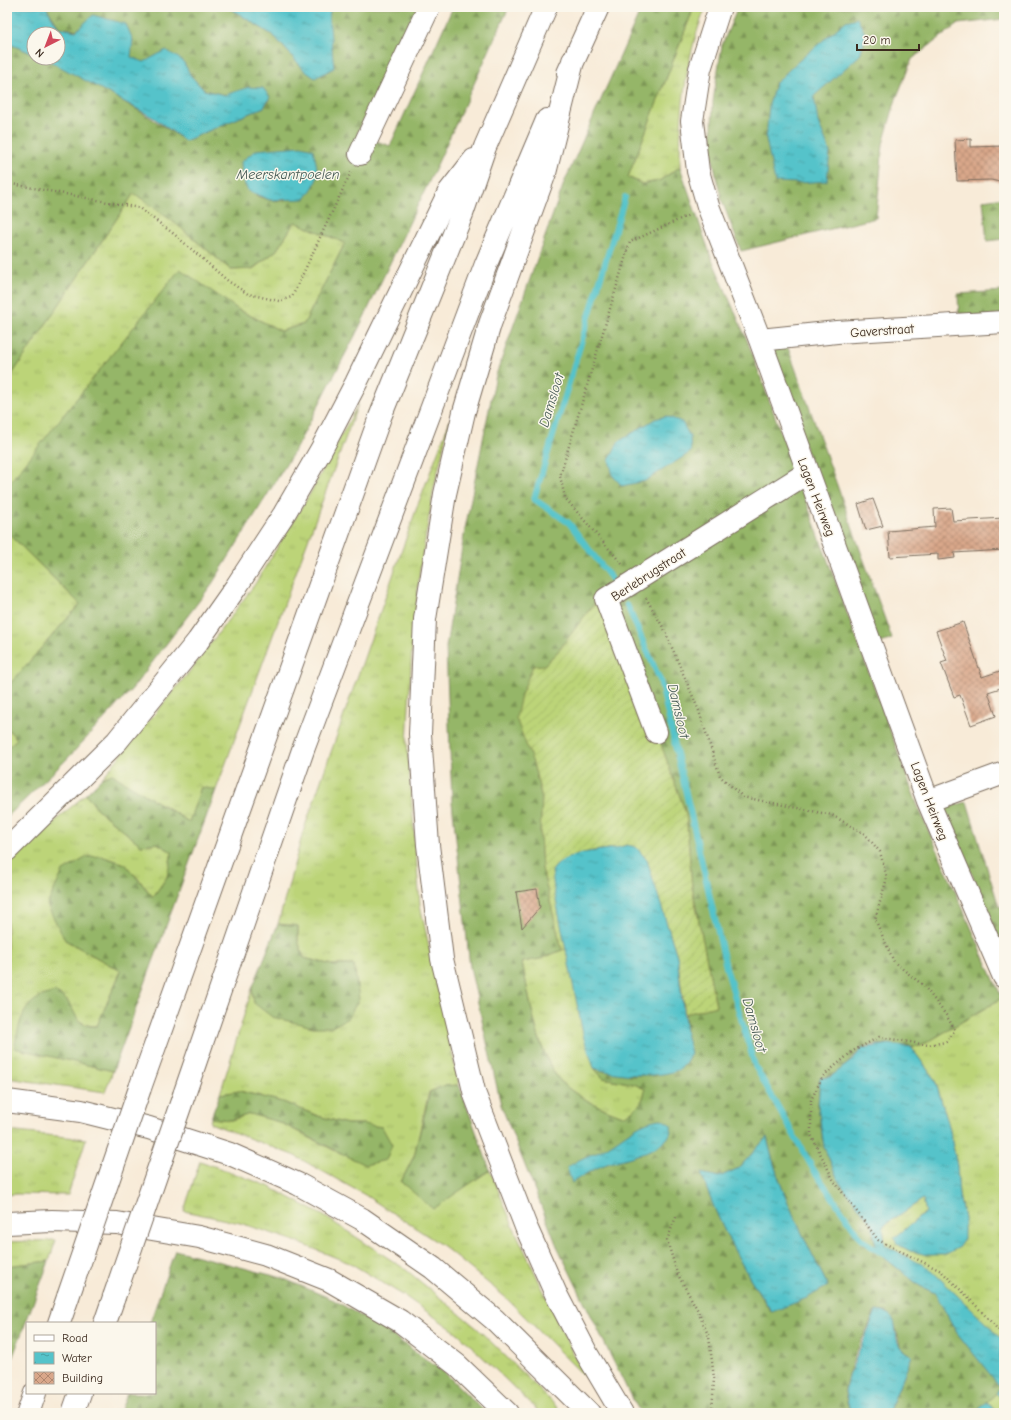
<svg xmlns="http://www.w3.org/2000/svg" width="1011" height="1420" viewBox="0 0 1011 1420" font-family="'Comic Neue',sans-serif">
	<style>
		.grass { fill: url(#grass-tufts); stroke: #7c7f4b }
		.forest { fill: url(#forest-firs); stroke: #687043; fill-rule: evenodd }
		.garden { fill: url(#garden-furrows); stroke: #7c7f4b }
		.water { fill: url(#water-ripples); stroke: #487674 }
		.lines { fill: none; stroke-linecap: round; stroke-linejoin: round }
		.stream { stroke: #55c3ca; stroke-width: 6 }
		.building { fill: url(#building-cross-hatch) }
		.street-casing { stroke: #7d6e5f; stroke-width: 24 }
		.highway-casing { stroke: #7d6e5f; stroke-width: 24 }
		.path { stroke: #7d6e5f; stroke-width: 2.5; stroke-dasharray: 1 3; stroke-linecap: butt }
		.street { stroke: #fff; stroke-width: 22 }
		.highway { stroke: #fff; stroke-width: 22 }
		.highway-bridge-casing { stroke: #7d6e5f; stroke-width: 24; stroke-linecap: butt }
		.highway-bridge { stroke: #fff; stroke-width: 22 }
		.labels { text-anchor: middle; stroke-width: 3; stroke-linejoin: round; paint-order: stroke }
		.street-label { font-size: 13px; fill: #3b2a1e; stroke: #fbf7ec }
		.water-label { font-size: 14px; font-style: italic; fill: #435852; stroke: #fbf7ec }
	</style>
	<defs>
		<pattern id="grass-tufts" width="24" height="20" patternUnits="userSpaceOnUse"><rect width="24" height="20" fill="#bcd478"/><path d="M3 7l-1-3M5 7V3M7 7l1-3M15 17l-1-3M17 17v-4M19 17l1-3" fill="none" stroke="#a2b667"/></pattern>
		<pattern id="forest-firs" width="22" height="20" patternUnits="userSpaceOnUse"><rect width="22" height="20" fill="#95b668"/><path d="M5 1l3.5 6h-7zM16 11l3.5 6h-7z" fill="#7b9455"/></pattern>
		<pattern id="garden-furrows" width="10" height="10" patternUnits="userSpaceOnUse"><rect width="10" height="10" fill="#bcd478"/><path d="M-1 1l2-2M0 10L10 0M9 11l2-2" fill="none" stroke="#a2b667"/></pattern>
		<pattern id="water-ripples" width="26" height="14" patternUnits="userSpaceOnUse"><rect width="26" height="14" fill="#55c3ca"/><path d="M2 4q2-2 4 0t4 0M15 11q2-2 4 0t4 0" fill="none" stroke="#489fa3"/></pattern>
		<pattern id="building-cross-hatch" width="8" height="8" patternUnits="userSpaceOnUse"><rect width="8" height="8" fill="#d9a78a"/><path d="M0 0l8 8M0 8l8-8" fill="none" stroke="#b18870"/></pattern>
	</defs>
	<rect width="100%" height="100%" fill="#fbf7ec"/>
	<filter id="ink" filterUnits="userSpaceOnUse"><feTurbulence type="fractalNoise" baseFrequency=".025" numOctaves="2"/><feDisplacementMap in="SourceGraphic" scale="8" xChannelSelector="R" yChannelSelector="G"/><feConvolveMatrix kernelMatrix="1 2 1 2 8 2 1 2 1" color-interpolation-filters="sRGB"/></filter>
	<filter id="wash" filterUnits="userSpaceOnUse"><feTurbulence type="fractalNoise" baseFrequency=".012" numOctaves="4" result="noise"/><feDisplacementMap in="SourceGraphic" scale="16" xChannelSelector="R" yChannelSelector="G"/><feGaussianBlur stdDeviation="0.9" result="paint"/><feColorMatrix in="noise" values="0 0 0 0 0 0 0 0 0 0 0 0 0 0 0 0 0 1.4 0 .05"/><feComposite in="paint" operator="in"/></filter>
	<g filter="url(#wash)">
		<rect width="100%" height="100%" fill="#f8ebd8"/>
		<!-- grass -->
		<path class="grass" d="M694,7H706C685,57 680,113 680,167L659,181L642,184L628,177Z
			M134,193L175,223L231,270L253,269L276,251L295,222L345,243L304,324L281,331L239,310L7,486V382Z
			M358,404L216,790L201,787L189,822L163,805L102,778L190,671L255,584L311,492Z
			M450,420L434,488L420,569L412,645L407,743L420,905L459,1085L443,1086L429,1092L414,1156L401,1182L433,1208L490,1170L513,1226L577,1362L588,1380L505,1297L443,1246L365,1195L295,1156L210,1123L211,1118L231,1120L250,1114L279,1122L341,1154L363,1124H347L318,1116L283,1102L240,1091L220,1094L252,989L254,1003L354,965H332L304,958L298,941V926L278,924L303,832L417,507Z
			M7,532L80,604L7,687Z
			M7,728L17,739L7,748Z
			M86,794L98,810L141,845L157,843L172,852L167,877L153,897C132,871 123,855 87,857L65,940L121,971L97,1026C78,1026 75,1016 67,1000L14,1047L113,1071L105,1092L7,1078V863Z
			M567,948L575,993L594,1068L603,1078L634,1084L645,1089C644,1103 636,1110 623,1116C603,1109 571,1095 558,1078C537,1050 529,996 522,962L540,959Z
			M1002,998L1004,1002V1341L904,1256L885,1245L883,1226L923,1199L926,1212L912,1223L897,1244L910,1251L928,1255L964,1219L959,1195L957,1166L949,1126L935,1080L911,1047L921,1046Z
			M7,1131L86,1139L68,1195L16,1194L7,1195Z
			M200,1161L268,1186L324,1216L405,1269L478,1329L563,1413H540L459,1334L406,1297L352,1264L292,1240L240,1223L184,1211Z
			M56,1240L49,1261L7,1266V1242Z
			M996,1393L1004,1401V1413H997L987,1402Z"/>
		<!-- forest -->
		<path class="forest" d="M46,7H228L274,36L305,71L329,17L331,7H417L357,134L390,146L453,7H509L436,167L357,332L295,450L212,584L132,689L66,760L7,817V748L17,739L7,728V687L80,604L7,532V486L180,269L239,310L281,331L304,324L345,243L295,222L276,251L252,269L231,270L175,223L134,193L7,382V43L34,54V58L47,59C94,85 142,110 185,141L264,107L270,98L263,88H249L225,95L204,90L191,76L183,61L144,63L130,57L133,40L59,27ZM256,150H266L285,201L270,200L257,196Z
			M642,7H694L628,177L642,184L659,181L680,167L711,257L747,340L917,804L1002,998L921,1046C906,1048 875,1040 862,1048C859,1050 856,1055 853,1057C844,1068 834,1077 820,1078L818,1106L824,1147L839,1182L872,1224L877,1252L920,1286L935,1293L957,1333L1002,1388L975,1413H888L912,1356L901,1349L895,1325L886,1312L876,1311C868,1325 843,1378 845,1393C846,1399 848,1405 850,1411L852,1413H641L631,1397L557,1246L501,1105L470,967L452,802L446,647L465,529L496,375L564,183ZM605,589L686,814L692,887L716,1006L685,1014L686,1033L691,1053L640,1075L603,1071L594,1068L603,1078L634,1084L645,1089C644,1103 636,1110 623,1116C603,1109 571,1095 558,1078C537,1051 529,996 522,962L540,959L562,950L542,868L540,834L542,798L533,763L544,665L559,650ZM767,1137C778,1191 804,1238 828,1286L771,1312C743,1269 718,1223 701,1173L719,1177L739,1168Z
			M738,7H1004V19L958,24L912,59L896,99L883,144L876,218L741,251L721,198L711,150L713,101L722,45Z
			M1004,197V239L987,241L983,200Z
			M1004,291V314L959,319L958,294Z
			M788,348L892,639L878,644L769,349Z
			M112,774L189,822L201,787L216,790L113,1071L14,1048C21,1018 22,1000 55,992C59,995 65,998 68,1002C78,1016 76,1027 97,1026L121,971L65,940L47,905L63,871L87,857L101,856L125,864L153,897L167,877L172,852L157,843L141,845L98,810L86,794L102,778Z
			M967,802L999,907H1004V950L944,808Z
			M278,924L298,926V941L304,958L332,965H354L359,999L348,1018L332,1027H313L272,1017L254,1003L252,989Z
			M459,1085L490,1170L433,1209L401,1182L414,1156L430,1092L443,1086Z
			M239,1091L283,1102L318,1116L347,1124H363L382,1127L392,1145L386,1160L365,1165L279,1122L250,1114L231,1120L211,1118L220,1094Z
			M175,1250L282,1278L334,1300L389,1333L445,1373L486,1413H120L127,1393H155V1323H150Z
			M49,1261L7,1372V1266Z"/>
		<!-- garden -->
		<path class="garden" d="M605,589L686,814L692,887L716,1006L685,1014L677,956L657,894L627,845C603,853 567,848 552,871L567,948L562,950L542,868L540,834L542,798L533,763L516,718L521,695L533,666L544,665L559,650Z"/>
		<!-- water -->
		<path class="water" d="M7,7H46L58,27L76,31L93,15L126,24L133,40L131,57L144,62L166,50L183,61L191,76L204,90L225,95L249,87L263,88L270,97L264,107L185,141L154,118L44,58H58V34H34V54L7,43Z
			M228,7H331L329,17L334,68L315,78L305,71L274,36Z
			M857,18L866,35L860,55L814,96L818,122L830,152L827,181L799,183L775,182L766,139L769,105L775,84L794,65L846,21Z
			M301,146L313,149C319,176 321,177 305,199L270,200L248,191L242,178L241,162L256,150Z
			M666,416L682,422L690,437L691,452L645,481L622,486L613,476L609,460L618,442L655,419Z
			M627,845L636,847L647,860L665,918L677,956L686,1033L691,1053C687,1059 684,1068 678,1070C658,1079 614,1075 594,1068L584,1039L554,890L552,871C567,848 603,853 627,845Z
			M889,1044L911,1047L935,1080L949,1126L957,1166L959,1195L964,1219V1239L958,1248L944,1255H928L910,1251L897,1244L894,1238L926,1212L923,1199L883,1226L885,1245L929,1268L1004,1341V1347L1001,1348L1000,1358L1004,1362V1401L996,1393L1001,1388L957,1333L935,1293L920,1286L877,1252L872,1224L839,1182L824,1147L818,1106L820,1078L830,1077L850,1062L863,1048Z
			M662,1119L671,1125C676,1149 624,1158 607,1164C595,1168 583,1175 572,1183L567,1168C579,1158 592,1155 605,1148C624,1137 640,1120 662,1119Z
			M767,1137C778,1190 804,1237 828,1286L807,1298L772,1312C742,1269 718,1223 701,1173L719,1177L739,1168Z
			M876,1311C904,1313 890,1333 901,1348C903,1351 909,1354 912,1356L888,1413H852L850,1411L845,1392L848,1377Z
			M987,1402L997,1413H975Z"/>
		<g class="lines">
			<!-- stream -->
			<path class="stream" d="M614,582L569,523L534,499L625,197
				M627,605L660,680L726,967L755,1066L813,1169L862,1240L883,1254"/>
		</g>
		<g id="blocks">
			<!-- building -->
			<path class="building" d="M971,139V147L1004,146V183L991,180L957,181L955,140Z
				M873,499L883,526L866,530L858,504Z
				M951,508L953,521L1004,518V550L954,553L955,558L938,560V554L890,557L888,531L935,527L934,509Z
				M963,622L982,677L1000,671L1004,681V687L988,692L996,716L971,725L960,695L954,697L941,663L947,661L936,631Z
				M537,889L540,907L522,928L516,892Z"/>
		</g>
	</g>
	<g filter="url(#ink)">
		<use href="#blocks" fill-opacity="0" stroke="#7d6e5f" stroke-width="1"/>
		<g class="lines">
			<!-- street casing -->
			<g class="street-casing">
				<path id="street" d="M720,7L700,69L692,121L698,171L708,206L760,340L928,801L1004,977
					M360,154L429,7
					M760,340L837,332L1004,322
					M656,732L606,599L807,473
					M928,801L1004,773"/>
			</g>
			<!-- highway casing -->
			<g class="highway-casing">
				<path id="highway" d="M573,61L545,173L490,324L464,412L445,494L425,619L420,734L428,845L442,959L475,1095L526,1227L556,1294L587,1354L622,1413
					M568,73L598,7
					M7,850L117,741L198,641L236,587L284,514L321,450L356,383L449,192L474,160
					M140,1088L380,417L462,214L485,147L546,7
					M184,1095L304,747L486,264L547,120
					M7,1101L81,1111L149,1128L230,1154L298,1184L362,1219L433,1268L495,1320L589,1413
					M7,1223L52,1221L117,1223L199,1237L266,1255L329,1280L400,1321L457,1365L507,1413
					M59,1323L68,1297
					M105,1323L114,1297
					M28,1413L35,1393
					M73,1413L80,1393"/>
			</g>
			<!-- path -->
			<path class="path" d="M7,183L139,208L174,234L228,281L248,294L279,301L292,297L351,172
				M622,564L565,498L560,476L630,242L689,215
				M646,598L664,629L699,711L720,776L743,797L832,815L865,834L880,852L887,878L875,919L894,962L924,986L946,1015L955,1030L946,1042L928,1045L879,1037L853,1051L823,1076L811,1100V1135L834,1181L878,1240L941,1271L969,1298L1004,1336
				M676,1217L667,1240L677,1273L697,1309L709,1337L714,1378L712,1413"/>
			<!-- street -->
			<use href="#street" class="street"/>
			<!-- highway -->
			<use href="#highway" class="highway"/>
			<!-- highway-bridge casing -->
			<g class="highway-bridge-casing">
				<path id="highway-bridge" d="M68,1297L140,1088
					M114,1297L184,1095"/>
			</g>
			<!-- highway-bridge -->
			<use href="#highway-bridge" class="highway-bridge"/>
		</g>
	</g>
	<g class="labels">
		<!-- street labels -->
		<g class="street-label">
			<text transform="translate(882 330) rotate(-4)" y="5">Gaverstraat</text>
			<text transform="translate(817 497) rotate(69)" y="5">Lagen Heirweg</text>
			<text transform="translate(648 574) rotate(-33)" y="5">Berlebrugstraat</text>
			<text transform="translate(930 801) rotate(69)" y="5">Lagen Heirweg</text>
		</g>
		<!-- water labels -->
		<g class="water-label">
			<text x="288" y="179">Meerskantpoelen</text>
			<text transform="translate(551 400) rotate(-73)" y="5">Damsloot</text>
			<text transform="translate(679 711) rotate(77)" y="5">Damsloot</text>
			<text transform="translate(755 1025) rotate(74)" y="5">Damsloot</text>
		</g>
	</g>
	<!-- margin -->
	<rect width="1011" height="1420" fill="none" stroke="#fbf7ec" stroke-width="24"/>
	<!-- legend -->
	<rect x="26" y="1322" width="130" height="72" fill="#fbf7ec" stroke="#aea59a"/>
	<rect x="34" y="1335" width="20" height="6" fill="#ffffff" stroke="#aea59a"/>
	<text x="62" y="1342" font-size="12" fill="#3b2a1e">Road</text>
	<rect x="34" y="1352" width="20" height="12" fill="url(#water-ripples)" stroke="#aea59a"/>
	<text x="62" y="1362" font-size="12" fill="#3b2a1e">Water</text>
	<rect x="34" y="1372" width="20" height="12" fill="url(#building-cross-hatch)" stroke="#aea59a"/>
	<text x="62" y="1382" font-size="12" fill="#3b2a1e">Building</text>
	<!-- north arrow -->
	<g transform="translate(46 46) rotate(222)"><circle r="19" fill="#fbf7ec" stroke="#aea59a"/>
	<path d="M0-3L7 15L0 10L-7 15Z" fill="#d1495b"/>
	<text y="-6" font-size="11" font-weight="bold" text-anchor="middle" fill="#3b2a1e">N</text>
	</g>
	<!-- scale -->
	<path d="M857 44v6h62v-6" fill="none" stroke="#3b2a1e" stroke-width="2"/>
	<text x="863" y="44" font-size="12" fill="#3b2a1e" stroke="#fbf7ec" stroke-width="3" paint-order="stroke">20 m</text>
</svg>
